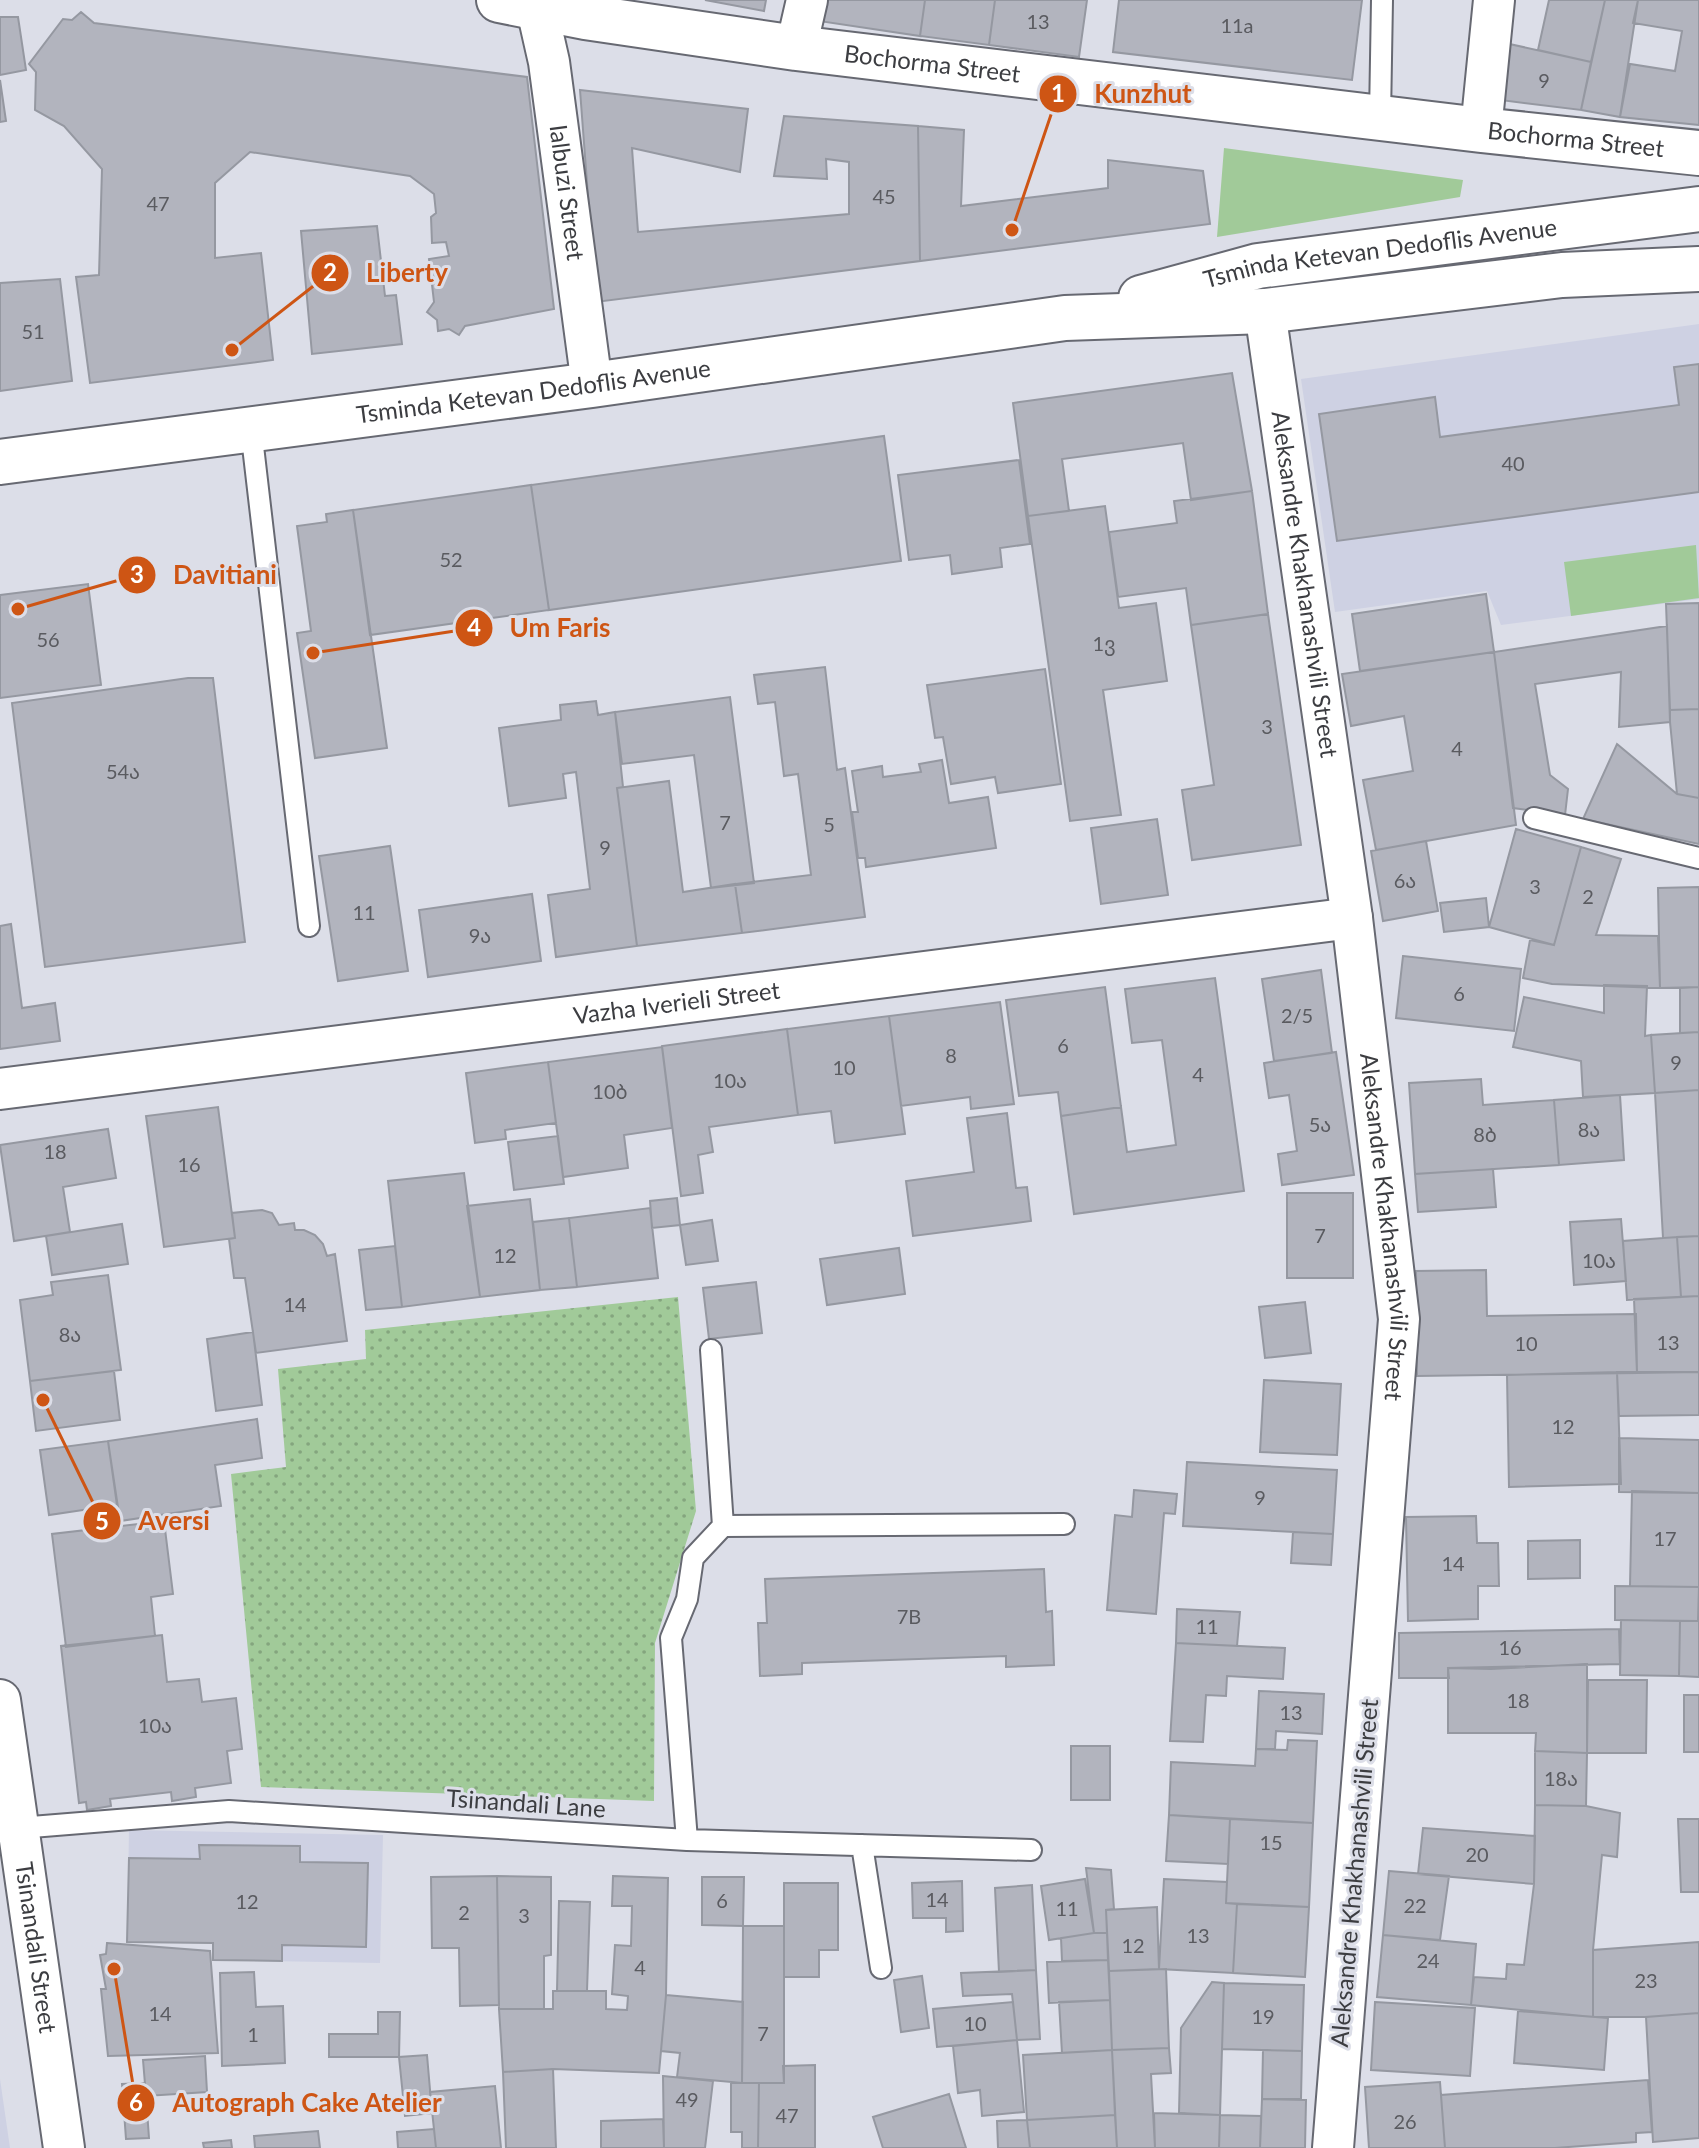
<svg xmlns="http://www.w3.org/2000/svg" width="1699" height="2148" viewBox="0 0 1699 2148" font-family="Lato,'Noto Sans Georgian',sans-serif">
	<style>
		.built { fill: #ced1e3 }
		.grass { fill: #a1ca99 }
		.park { fill: url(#park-dots) }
		.building { fill: #b2b4be; stroke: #9598a1; stroke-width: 2 }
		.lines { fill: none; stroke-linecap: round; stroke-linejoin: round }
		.service-casing { stroke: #676972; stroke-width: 24 }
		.minor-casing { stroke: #676972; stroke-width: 44 }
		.secondary-casing { stroke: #676972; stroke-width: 48 }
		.primary-casing { stroke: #676972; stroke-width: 48 }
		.service { stroke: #fff; stroke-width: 20 }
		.minor { stroke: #fff; stroke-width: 40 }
		.secondary { stroke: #fff; stroke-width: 44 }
		.primary { stroke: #fff; stroke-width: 44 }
		.labels { text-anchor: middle; stroke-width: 6; stroke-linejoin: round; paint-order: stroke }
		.number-label { font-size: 20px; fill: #5a5b60 }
		.street-label { font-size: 24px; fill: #3c3d41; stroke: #dcdee8 }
		.leader { fill: none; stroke: #ce5514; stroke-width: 3 }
		.callout-dot { fill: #ce5514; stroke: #dcdee8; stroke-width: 3 }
		.mark-label { font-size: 24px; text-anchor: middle; font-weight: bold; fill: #fff }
		.callout-label { font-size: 26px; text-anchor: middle; font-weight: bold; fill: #ce5514; stroke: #dcdee8; stroke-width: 6; stroke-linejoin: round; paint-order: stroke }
	</style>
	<defs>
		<pattern id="park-dots" width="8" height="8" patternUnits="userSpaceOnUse" patternTransform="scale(2)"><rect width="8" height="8" fill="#a1ca99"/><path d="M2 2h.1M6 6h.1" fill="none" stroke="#84a57e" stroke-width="1.8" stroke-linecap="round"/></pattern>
	</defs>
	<rect width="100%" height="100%" fill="#dcdee8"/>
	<!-- built -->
	<path class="built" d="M1699,324V599L1501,625L1487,591L1335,612L1301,379Z
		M129,1830L383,1835L380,1963L213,1960L212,1943L127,1942Z
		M0,2079L10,2148H0Z"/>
	<!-- grass -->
	<path class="grass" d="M1224,148L1463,180L1460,197L1217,237Z
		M1696,545L1699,598L1571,616L1564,562Z"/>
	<!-- park -->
	<path class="park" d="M678,1297L696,1511L655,1643L654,1801L261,1787L231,1474L286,1467L278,1369L366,1359L365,1330Z"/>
	<!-- building -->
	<path class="building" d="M705,0H766L764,11Z
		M821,0H925L920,36L819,21Z
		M925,0H995L989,45L920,36Z
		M995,0H1087L1079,57L989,45Z
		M1119,0H1362L1352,80L1113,52Z
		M1549,0H1605L1591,62L1538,50Z
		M1605,0H1638L1620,117L1581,110Z
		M1638,0H1699V125L1620,117L1630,64L1675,71L1682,31L1633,23Z
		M81,12L94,23L527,77L554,309L465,326L459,335L449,329L438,331L437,320L427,312L434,302L429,259L449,256L446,242L432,243L431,217L436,213L434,194L410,176L250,152L215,183V258L261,253L273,360L90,383L76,277L99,275L102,169L64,126L35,110L36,72L29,64L63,19L72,20Z
		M0,17H18L26,70L0,75Z
		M1505,43L1591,62L1581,110L1500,100Z
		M0,80L6,121L0,122Z
		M580,90L748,109L740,172L632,148L638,232L849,214V162L826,159L827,179L774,176L784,116L918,126L920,261L596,302Z
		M918,126L964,130L961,206L1108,188V160L1203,171L1210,224L920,261Z
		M377,226L385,296L396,295L402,344L312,354L301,231Z
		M60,279L72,381L0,391V283Z
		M1699,364V492L1337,541L1319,414L1435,397L1440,437L1679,405L1674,367Z
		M1232,373L1252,491L1191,500L1183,443L1062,459L1069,511L1028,516L1013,403Z
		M884,436L901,561L549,610L531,485Z
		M1019,460L1030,544L1000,548L1002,567L952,574L950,555L909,560L898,475Z
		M531,485L549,610L370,635L353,510Z
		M1252,491L1268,614L1191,625L1186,588L1118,597L1109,532L1177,523L1174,501Z
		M1105,506L1119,608L1156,603L1167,681L1103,690L1121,815L1070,821L1028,516Z
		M353,510L387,748L315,758L297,633L311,631L297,526L327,522L326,514Z
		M88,584L101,685L0,698V595Z
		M1486,594L1494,652L1360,671L1352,614Z
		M1699,603V709L1670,710L1666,604Z
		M1268,614L1301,845L1192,860L1182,790L1214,785L1191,625Z
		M1667,626L1670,722L1619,727L1621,672L1535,684L1550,775L1568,789L1565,815L1513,808L1494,652Z
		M1494,652L1516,825L1376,850L1363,780L1413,771L1404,716L1351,726L1342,674Z
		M825,667L837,770L845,768L865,917L742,933L735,884L811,875L798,774L784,776L775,702L758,704L754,675Z
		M1045,669L1061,784L998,793L995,777L951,784L943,737L935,738L927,685Z
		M188,678H213L245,942L45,967L12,703Z
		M730,697L754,883L711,888L694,755L622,764L615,712Z
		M596,701L598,715L615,712L623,787L617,788L637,946L556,957L548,895L590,889L576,772L563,774L566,798L509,806L499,728L561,720L560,705Z
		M1699,709V798L1677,794L1670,722V710Z
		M1617,744L1677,794L1699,798V844L1583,819Z
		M942,760L949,803L988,797L996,848L866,867L865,858H858L852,812H858L852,771L882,766L883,777L921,772L919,764Z
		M669,781L683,892L735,884L742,933L637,946L617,788Z
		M1157,819L1168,895L1101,904L1091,828Z
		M1516,829L1581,847L1554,945L1489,927Z
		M1426,841L1438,911L1383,921L1371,851Z
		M390,846L408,971L338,981L319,856Z
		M1581,847L1621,859L1596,935L1658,936L1660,988L1552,984L1523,978L1530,940L1554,945Z
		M1699,887V987L1660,988L1658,888Z
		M532,894L541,961L428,977L419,910Z
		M1486,898L1489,927L1444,932L1440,903Z
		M11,924L22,1008L55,1003L60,1041L0,1049V926Z
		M1403,956L1521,969L1514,1031L1396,1018Z
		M1321,970L1332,1053L1274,1061L1262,979Z
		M1215,978L1244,1191L1074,1214L1061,1116L1121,1107L1127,1152L1176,1145L1162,1040L1132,1043L1125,989Z
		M1604,985L1647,986L1645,1036L1651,1035L1655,1093L1583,1097L1581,1061L1513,1047L1524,997L1604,1013Z
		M1105,987L1121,1107L1061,1116L1058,1092L1019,1096L1006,1000Z
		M1699,987V1032L1680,1033V988Z
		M1000,1002L1014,1104L971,1109L970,1097L901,1106L889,1016Z
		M889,1016L905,1134L835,1143L831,1111L798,1115L787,1029Z
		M787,1029L798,1115L709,1127L713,1152L698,1155L703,1193L681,1196L662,1046Z
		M1699,1032V1090L1655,1093L1651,1035Z
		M662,1047L672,1128L624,1135L628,1168L563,1177L548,1062Z
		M1336,1052L1354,1175L1282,1185L1278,1154L1297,1151L1289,1095L1269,1098L1264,1063Z
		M548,1062L556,1123L505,1130L506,1139L475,1143L466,1073Z
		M1481,1079L1483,1105L1554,1100L1559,1165L1415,1174L1409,1083Z
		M1699,1090V1236L1663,1238L1655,1093Z
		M1620,1095L1624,1160L1559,1165L1554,1100Z
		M218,1107L235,1238L164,1247L146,1116Z
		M1007,1113L1016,1188L1027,1187L1031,1221L913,1236L906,1181L974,1172L967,1118Z
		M108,1129L116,1178L63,1187L70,1232L14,1241L0,1145Z
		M558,1136L564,1184L514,1190L508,1142Z
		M1493,1169L1496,1207L1418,1212L1415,1174Z
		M464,1173L480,1297L402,1307L388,1181Z
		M1287,1193H1353V1278H1287Z
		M677,1198L680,1225L652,1228L650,1201Z
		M530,1199L540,1290L480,1297L467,1206Z
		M650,1208L658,1278L577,1287L569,1218Z
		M262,1210L272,1213L279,1225L294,1223L295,1230H304L315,1235L323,1244L327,1256L335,1254L347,1341L256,1353L245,1278H234L229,1239L235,1238L232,1213Z
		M569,1218L577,1287L540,1290L533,1222Z
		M1621,1219L1626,1281L1574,1285L1570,1222Z
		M712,1220L718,1261L686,1265L680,1225Z
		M122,1224L128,1264L52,1275L46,1236Z
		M1699,1236V1296L1681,1297L1677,1237Z
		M1677,1237L1681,1297L1627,1300L1623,1241Z
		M395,1246L402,1307L366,1310L359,1250Z
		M899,1248L905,1294L827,1305L820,1259Z
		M1486,1270L1487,1316L1636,1314L1637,1373L1417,1376L1416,1271Z
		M108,1275L121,1370L30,1381L20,1300L53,1295L51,1282Z
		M756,1282L762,1333L709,1339L703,1288Z
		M1699,1296V1372L1637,1373L1634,1299Z
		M1305,1302L1311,1353L1265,1358L1259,1307Z
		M253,1332L262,1405L216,1411L207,1339Z
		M114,1371L120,1420L36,1431L30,1381Z
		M1617,1372L1621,1484L1509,1487L1507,1375Z
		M1617,1372H1699V1415L1619,1416Z
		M1264,1380L1341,1384L1337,1455L1260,1452Z
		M257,1419L262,1458L215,1465L221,1506L120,1521L108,1441Z
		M1619,1438L1699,1440V1493L1619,1492Z
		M108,1441L117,1505L49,1515L40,1450Z
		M1187,1462L1337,1470L1333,1534L1183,1526Z
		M1134,1490L1177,1494L1175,1514L1164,1513L1156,1614L1107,1610L1115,1515L1132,1517Z
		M1632,1491L1699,1493V1587L1630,1586Z
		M1476,1516L1477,1543H1498L1499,1586H1478V1619L1408,1621L1406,1517Z
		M164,1521L173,1594L151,1597L155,1636L66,1647L52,1534Z
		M1293,1532L1333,1534L1331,1565L1291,1563Z
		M1580,1540V1578L1528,1579V1541Z
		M1044,1569L1046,1612L1052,1611L1054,1665L1006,1667V1656L802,1663V1674L760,1676L758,1623H767L765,1579Z
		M1615,1586L1699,1587L1698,1621L1615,1620Z
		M1177,1609L1240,1612L1237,1646L1176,1643Z
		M1621,1620L1680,1621L1679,1676L1620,1675Z
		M1680,1621H1699V1677L1679,1676Z
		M1619,1629L1620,1664L1448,1668L1449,1678H1399V1633Z
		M162,1635L167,1682L199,1679L202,1702L236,1698L242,1749L227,1751L231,1783L195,1788L196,1797L172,1801L171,1792L110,1799L111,1806L87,1810L86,1802L79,1803L61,1646Z
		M1176,1643L1285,1648L1283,1679L1227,1676L1226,1696L1206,1695L1203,1742L1170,1741Z
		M1587,1664V1753L1535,1751L1536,1733H1448V1668L1491,1669Z
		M1588,1680H1647L1646,1753H1587Z
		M1259,1691L1324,1694L1322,1734L1276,1731L1275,1749H1256Z
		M1684,1695H1699V1752H1684Z
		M1288,1740L1317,1741L1313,1823L1169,1815L1171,1762L1255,1766L1256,1749L1287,1750Z
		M1071,1746H1110V1800H1071Z
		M1535,1751L1587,1753L1586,1806L1535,1805Z
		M1535,1805L1586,1806L1620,1813L1617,1857L1602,1855L1593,1950V2017L1471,2005L1474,1977L1506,1979L1507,1964L1524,1965L1534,1884Z
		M1169,1815L1230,1819L1228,1864L1166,1861Z
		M1230,1819L1313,1823L1309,1907L1226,1903Z
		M1678,1819H1699V1892H1681Z
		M1423,1828L1535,1836L1534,1884L1418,1874Z
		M199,1845L300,1846V1862L368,1863L366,1947L282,1945V1961L213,1960V1943L127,1942L129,1858L200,1859Z
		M1086,1868L1111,1870L1114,1909L1106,1910L1107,1933H1094Z
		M1389,1871L1449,1876L1440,1940L1383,1935Z
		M497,1876L499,2005L460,2006L459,1948H432L431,1877Z
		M497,1876L551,1877V1955L544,1956V2009H499Z
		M613,1876L668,1878L666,1995L659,2073L553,2069L503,2072L499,2009H553V1991H606V2009L627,2010L628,1996L612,1994L615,1945L631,1946L632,1906H612Z
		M702,1877H744L743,1926L702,1925Z
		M1085,1879L1094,1933L1049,1940L1041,1886Z
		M1164,1879L1227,1882L1226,1903L1237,1904L1233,1973L1159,1969Z
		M962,1881L963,1931L946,1932V1918H913L912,1883Z
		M784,1883H838V1950H819V1977H784Z
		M1032,1885L1036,1970L999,1972L995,1888Z
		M559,1901L590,1902L587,1991H557Z
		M1237,1904L1309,1907L1305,1977L1233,1973Z
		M1157,1907L1159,1969L1109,1971L1106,1910Z
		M743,1926H784V2083H742Z
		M1094,1933H1107L1108,1960L1062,1961L1061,1938Z
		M1383,1935L1476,1944L1471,2005L1377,1997Z
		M1699,1942V2013L1646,2017H1593V1950Z
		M107,1943L210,1951L218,2053L108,2056L101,1989H106L100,1955L106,1954Z
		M1108,1960L1110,2000L1049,2003L1047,1962Z
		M1166,1969L1169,2048L1112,2050L1109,1971Z
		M1036,1970L1040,2039L1017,2040L1012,1994L963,1996L961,1973Z
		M254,1972L256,2007L283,2006L285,2063L222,2066L220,1973Z
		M922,1976L929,2028L901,2032L894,1980Z
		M1212,1982L1224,1983L1220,2115L1179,2113L1181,2028Z
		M1224,1983L1304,1985L1302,2051L1222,2049Z
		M666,1995L743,2002L742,2083L677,2077L680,2053L661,2051Z
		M1110,2000L1112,2050L1062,2053L1059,2002Z
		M1013,2002L1017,2040L937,2047L933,2009Z
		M1375,2002L1475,2008L1470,2076L1371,2070Z
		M1518,2011L1608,2018L1604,2070L1514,2063Z
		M378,2012H400L399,2057H329V2034H378Z
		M1699,2013V2138L1653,2142L1646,2017Z
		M1017,2040L1024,2112L982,2116L980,2090L958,2093L953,2046Z
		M1169,2048L1171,2073L1151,2074L1155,2148H1117L1112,2050Z
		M1112,2050L1115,2115L1027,2120L1023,2055Z
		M1263,2050L1302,2051L1301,2099H1262Z
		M427,2055L432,2113L405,2116L399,2057Z
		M205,2056L207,2092L146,2096L143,2060Z
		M815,2065V2148H758L759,2083H784L783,2066Z
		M553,2069L556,2148H506L503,2072Z
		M663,2076L713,2081L705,2148H664Z
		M1648,2080L1652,2132L1636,2133V2142L1555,2148H1445L1441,2095Z
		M1440,2082L1445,2148H1369L1365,2087Z
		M145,2083L149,2138L126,2139L122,2084Z
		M731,2083H759L758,2148H742V2132H731Z
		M495,2086L501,2148H436L430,2092Z
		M949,2094L966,2148H883L873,2117Z
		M1262,2099L1306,2100L1305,2148H1260Z
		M1154,2113L1220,2115L1219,2148H1155Z
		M1115,2115L1117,2148H1030L1027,2120Z
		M1220,2115L1261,2116L1260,2148H1219Z
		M663,2119L664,2148H601V2121Z
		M1027,2120L1030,2148H998L997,2121Z
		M434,2129L436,2148H398L397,2132Z
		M318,2131L320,2148H255L254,2136Z
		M231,2140L232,2148H204L203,2143Z"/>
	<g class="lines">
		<!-- service casing -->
		<g class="service-casing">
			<path id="service" d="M1380,117L1382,0
				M251,429L309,926
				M1534,818L1699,858
				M723,1526L1064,1524
				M19,1828L229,1811L687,1840L1031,1850
				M687,1840L671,1638L687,1599L693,1558L723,1526L711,1350
				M862,1845L881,1968"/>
		</g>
		<!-- minor casing -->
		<g class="minor-casing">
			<g id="minor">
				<path id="s1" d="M537,9L549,62L592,385"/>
				<path d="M796,48L807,0"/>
				<path d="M1481,130L1494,0"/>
				<path id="s2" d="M1265,311L1352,918L1399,1319L1333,2148"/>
				<path id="s3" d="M0,1089L1352,918"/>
				<path id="s4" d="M0,1700L64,2148"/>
			</g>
		</g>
		<!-- secondary casing -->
		<g class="secondary-casing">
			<g id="secondary">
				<path id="s5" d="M499,0L585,17L796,48L1481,130L1699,153"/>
			</g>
		</g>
		<!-- primary casing -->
		<g class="primary-casing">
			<g id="primary">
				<path id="s6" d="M1141,298L1258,266L1699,209"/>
				<path id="s7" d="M0,462L592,385L1065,318L1265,311L1562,275L1699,269"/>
			</g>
		</g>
		<!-- service -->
		<use href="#service" class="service"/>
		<!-- minor -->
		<use href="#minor" class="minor"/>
		<!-- secondary -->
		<use href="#secondary" class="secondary"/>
		<!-- primary -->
		<use href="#primary" class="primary"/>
	</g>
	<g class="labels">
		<!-- number labels -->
		<g class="number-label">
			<text x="1038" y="29">13</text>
			<text x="1237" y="33">11a</text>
			<text x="1544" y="88">9</text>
			<text x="884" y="204">45</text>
			<text x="158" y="211">47</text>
			<text x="33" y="339">51</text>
			<text x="1513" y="471">40</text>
			<text x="451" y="567">52</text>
			<text x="48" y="647">56</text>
			<text x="1104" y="651">1ვ</text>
			<text x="1267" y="734">3</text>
			<text x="1457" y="756">4</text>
			<text x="123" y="779">54ა</text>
			<text x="725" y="830">7</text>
			<text x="829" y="832">5</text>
			<text x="605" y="855">9</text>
			<text x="1405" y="888">6ა</text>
			<text x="1535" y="894">3</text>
			<text x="1588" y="904">2</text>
			<text x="364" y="920">11</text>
			<text x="480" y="943">9ა</text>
			<text x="1459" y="1001">6</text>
			<text x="1297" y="1023">2/5</text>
			<text x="1063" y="1053">6</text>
			<text x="951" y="1063">8</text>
			<text x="1676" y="1070">9</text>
			<text x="844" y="1075">10</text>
			<text x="1198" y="1082">4</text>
			<text x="730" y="1088">10ა</text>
			<text x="610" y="1099">10ბ</text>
			<text x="1320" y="1132">5ა</text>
			<text x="1589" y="1137">8ა</text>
			<text x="1485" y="1142">8ბ</text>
			<text x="55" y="1159">18</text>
			<text x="189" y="1172">16</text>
			<text x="1320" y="1243">7</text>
			<text x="505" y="1263">12</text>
			<text x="1599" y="1268">10ა</text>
			<text x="295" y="1312">14</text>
			<text x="70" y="1342">8ა</text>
			<text x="1668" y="1350">13</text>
			<text x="1526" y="1351">10</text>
			<text x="1563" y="1434">12</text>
			<text x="1260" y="1505">9</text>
			<text x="1665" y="1546">17</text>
			<text x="1453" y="1571">14</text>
			<text x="909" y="1624">7B</text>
			<text x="1207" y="1634">11</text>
			<text x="1510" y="1655">16</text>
			<text x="1518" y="1708">18</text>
			<text x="1291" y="1720">13</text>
			<text x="155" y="1733">10ა</text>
			<text x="1561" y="1786">18ა</text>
			<text x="1271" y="1850">15</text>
			<text x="1477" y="1862">20</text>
			<text x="937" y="1907">14</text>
			<text x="722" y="1908">6</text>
			<text x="247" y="1909">12</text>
			<text x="1415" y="1913">22</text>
			<text x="1067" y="1916">11</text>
			<text x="464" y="1920">2</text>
			<text x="524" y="1923">3</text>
			<text x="1198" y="1943">13</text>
			<text x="1133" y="1953">12</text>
			<text x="1428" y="1968">24</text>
			<text x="640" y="1975">4</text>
			<text x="1646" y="1988">23</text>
			<text x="160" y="2021">14</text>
			<text x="1263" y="2024">19</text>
			<text x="975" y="2031">10</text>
			<text x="763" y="2041">7</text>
			<text x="253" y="2042">1</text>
			<text x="687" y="2107">49</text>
			<text x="787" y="2123">47</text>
			<text x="1405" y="2129">26</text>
		</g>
		<!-- street labels -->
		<g class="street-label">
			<text dy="8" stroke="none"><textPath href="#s5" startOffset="438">Bochorma Street</textPath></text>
			<text dy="8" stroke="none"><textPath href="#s5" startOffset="1086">Bochorma Street</textPath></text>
			<text dy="8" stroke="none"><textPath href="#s1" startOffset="186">Ialbuzi Street</textPath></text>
			<text dy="8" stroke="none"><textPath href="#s6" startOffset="244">Tsminda Ketevan Dedoflis Avenue</textPath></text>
			<text dy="8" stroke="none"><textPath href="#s7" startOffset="538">Tsminda Ketevan Dedoflis Avenue</textPath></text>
			<text dy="8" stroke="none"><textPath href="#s2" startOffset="276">Aleksandre Khakhanashvili Street</textPath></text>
			<text dy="8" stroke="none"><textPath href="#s3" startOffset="682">Vazha Iverieli Street</textPath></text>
			<text dy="8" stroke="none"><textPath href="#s2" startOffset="924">Aleksandre Khakhanashvili Street</textPath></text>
			<text transform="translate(526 1804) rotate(4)" y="8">Tsinandali Lane</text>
			<text transform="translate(1355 1873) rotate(-85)" y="8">Aleksandre Khakhanashvili Street</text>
			<text dy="8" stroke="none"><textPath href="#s4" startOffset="250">Tsinandali Street</textPath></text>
		</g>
	</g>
	<!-- callouts -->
	<path class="leader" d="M1012 230L1058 94M232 350L330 273M18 609L137 575M313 653L474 628M43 1400L102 1521M114 1969L136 2103"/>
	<g class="callout-dot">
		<circle cx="1012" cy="230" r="8"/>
		<circle cx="232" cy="350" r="8"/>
		<circle cx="18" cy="609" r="8"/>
		<circle cx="313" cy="653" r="8"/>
		<circle cx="43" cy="1400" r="8"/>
		<circle cx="114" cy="1969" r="8"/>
		<circle cx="1058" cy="94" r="20"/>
		<circle cx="330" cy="273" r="20"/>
		<circle cx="137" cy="575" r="20"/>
		<circle cx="474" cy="628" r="20"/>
		<circle cx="102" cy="1521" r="20"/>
		<circle cx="136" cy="2103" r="20"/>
	</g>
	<g class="mark-label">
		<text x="1058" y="102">1</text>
		<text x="330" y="281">2</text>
		<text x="137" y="583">3</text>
		<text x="474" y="636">4</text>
		<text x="102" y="1530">5</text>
		<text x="136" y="2111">6</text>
	</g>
	<g class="callout-label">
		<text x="1143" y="103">Kunzhut</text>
		<text x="407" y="282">Liberty</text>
		<text x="225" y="584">Davitiani</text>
		<text x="560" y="637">Um Faris</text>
		<text x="174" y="1530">Aversi</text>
		<text x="307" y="2112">Autograph Cake Atelier</text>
	</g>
</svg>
